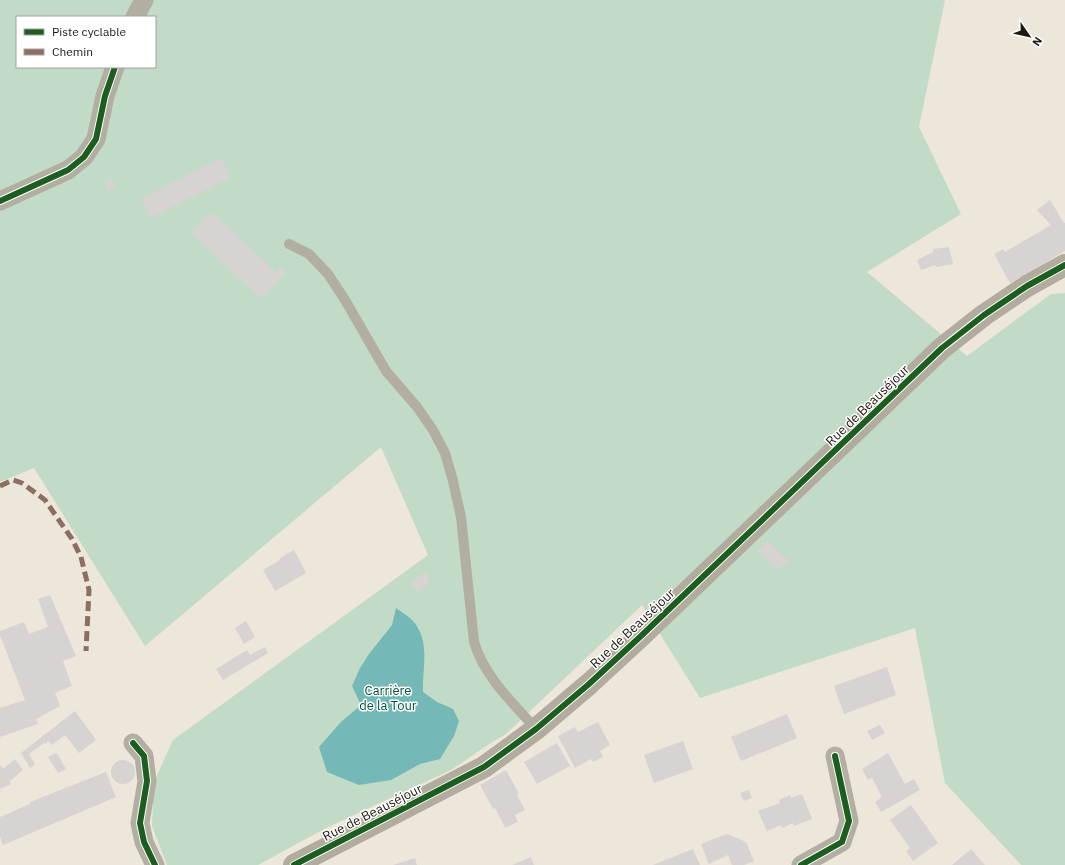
<svg xmlns="http://www.w3.org/2000/svg" width="1065" height="865" viewBox="0 0 1065 865" font-family="'IBM Plex Sans',sans-serif">
	<style>
		.green { fill: #c1dbc6; fill-rule: evenodd }
		.water { fill: #74b8b8 }
		.building { fill: #d7d3d2 }
		.lines { fill: none; stroke-linecap: round; stroke-linejoin: round }
		.lane { stroke: #b2aea1; stroke-width: 10 }
		.street { stroke: #b2aea1; stroke-width: 19 }
		.secondary { stroke: #b1ac9e; stroke-width: 22 }
		.quiet { stroke: #8d6e63; stroke-width: 5; stroke-dasharray: 10 5; stroke-linecap: butt }
		.cycleway-casing { stroke: #fff; stroke-width: 8 }
		.cycleway { stroke: #1b5e20; stroke-width: 6 }
		.labels { text-anchor: middle; stroke-width: 3; stroke-linejoin: round; paint-order: stroke }
		.street-label { font-size: 13px; fill: #1c170f; stroke: #fff }
		.park-label { font-size: 13px; fill: #005234; stroke: #fff }
	</style>
	<rect width="100%" height="100%" fill="#ede6da"/>
	<!-- green -->
	<path class="green" d="M0,0H945L919,127L961,214L867,272L967,356L1051,294L1065,293V865H1021L945,783L915,628L700,698L642,605L506,734L494,741L451,770L326,828L258,865H167L152,826L154,782L173,740L428,555L381,447L145,646L34,468L0,482ZM17,17H155V67H17Z"/>
	<!-- water -->
	<path class="water" d="M396,608C401,612 409,616 413,621C431,642 422,667 423,692L437,702L453,709L459,721L454,736L440,759L420,764L391,780L359,785L327,772L319,747L341,722L361,705L352,686L360,668L369,654L392,625Z"/>
	<!-- building -->
	<path class="building" d="M221,158L230,178L150,218L141,199Z
		M111,178L116,188L108,192L104,182Z
		M1050,200L1064,223H1065V251L1010,283L994,254L1003,249L1005,252L1051,225L1037,210Z
		M211,212L276,272L280,267L286,272L261,298L191,233Z
		M949,247L953,264L936,267L935,265L921,270L917,260L933,252V249Z
		M768,541L788,560L778,570L758,551Z
		M294,550L306,573L275,591L263,570L280,560V558Z
		M426,571L429,580L428,582V584L418,593L411,583Z
		M50,595L76,656L63,661L72,686L55,693L60,706L36,719L38,724L0,737V708L25,700L0,635V631L24,622L29,634L48,627L38,599Z
		M246,621L255,637L244,644L235,628Z
		M265,647L268,653L223,680L216,669L247,650L250,655Z
		M887,667L896,695L844,714L834,686Z
		M75,711L96,740L79,753L65,735L52,745L48,741L46,744L44,743L29,754L35,764L30,768L21,753Z
		M787,714L797,738L741,761L731,737Z
		M598,722L610,745L600,751L603,757L593,762L591,759L575,768L558,736L575,727L578,732Z
		M880,725L885,733L872,740L867,731Z
		M683,741L693,769L654,783L644,755Z
		M557,743L570,766L537,784L524,762Z
		M57,753L66,769L58,773L48,757Z
		M888,753L905,784L914,779L920,790L881,812L875,802L882,797L872,778L868,780L862,769Z
		M15,759L23,770L10,781L11,784L0,789V765L3,769Z
		M111 772a12 12 0 1 1 24 0a12 12 0 1 1-24 0Z
		M506,770L519,794L517,795L525,810L515,815L518,822L505,828L495,808L493,809L480,785Z
		M106,772L116,797L3,845L0,837V817L30,804V802Z
		M749,790L752,798L744,801L740,793Z
		M802,794L812,819L794,826L793,823L782,828L781,825L767,831L758,811L780,803L779,800L790,795L791,798Z
		M911,805L938,843L913,861L906,851L910,848L890,820Z
		M727,834L746,842L754,861L744,865H732L728,855L709,864L701,844Z
		M693,849L700,865H653Z
		M971,849L985,865H952Z
		M531,857L534,865H512Z
		M415,858L417,865H393Z"/>
	<g class="lines">
		<!-- lane -->
		<path class="lane" d="M289,244L309,254L328,274L345,300L386,371L417,407L433,430L445,453L452,477L461,517L474,642C484,676 512,702 536,729"/>
		<!-- street -->
		<path class="street" d="M135,17L144,0
			M0,201L68,170L84,157L96,139L105,96L115,67
			M133,743L144,756L147,781L140,823L144,842L155,865
			M801,865L842,842L849,821L835,756"/>
		<!-- secondary -->
		<path class="secondary" d="M294,865L484,767L536,729L589,684L641,636L942,348L984,315L1027,286L1065,265"/>
		<!-- quiet -->
		<path class="quiet" d="M0,486L13,480L22,483L45,500L72,539L81,557L89,590L86,651"/>
		<!-- cycleway casing -->
		<g class="cycleway-casing">
			<path id="cycleway" d="M0,201L68,170L84,157L96,139L105,96L115,67
				M133,743L144,756L147,781L140,823L144,842L155,865
				M294,865L484,767L536,729L589,684L641,636L942,348L984,315L1027,286L1065,265
				M801,865L842,842L849,821L835,756"/>
		</g>
		<!-- cycleway -->
		<use href="#cycleway" class="cycleway"/>
	</g>
	<g class="labels">
		<!-- street labels -->
		<g class="street-label">
			<text transform="translate(867 405) rotate(-44)" y="5">Rue de Beauséjour</text>
			<text transform="translate(632 628) rotate(-43)" y="5">Rue de Beauséjour</text>
			<text transform="translate(372 812) rotate(-27)" y="5">Rue de Beauséjour</text>
		</g>
		<!-- park labels -->
		<g class="park-label">
			<text x="388" y="695">Carrière<tspan x="388" dy="15">de la Tour</tspan></text>
		</g>
	</g>
	<!-- legend -->
	<rect x="16" y="16" width="140" height="52" fill="#ffffff" stroke="#a4a29f"/>
	<rect x="24" y="29" width="20" height="6" fill="#1b5e20" stroke="#a4a29f"/>
	<text x="52" y="36" font-size="12" fill="#1c170f">Piste cyclable</text>
	<rect x="24" y="49" width="20" height="6" fill="#8d6e63" stroke="#a4a29f"/>
	<text x="52" y="56" font-size="12" fill="#1c170f">Chemin</text>
	<!-- north arrow -->
	<g transform="translate(1029 36) rotate(124)" stroke="#ffffff" stroke-width="3" paint-order="stroke">
	<path d="M0-3L7 15L0 10L-7 15Z" fill="#1c170f"/>
	<text y="-6" font-size="11" font-weight="bold" text-anchor="middle" fill="#1c170f">N</text>
	</g>
</svg>
